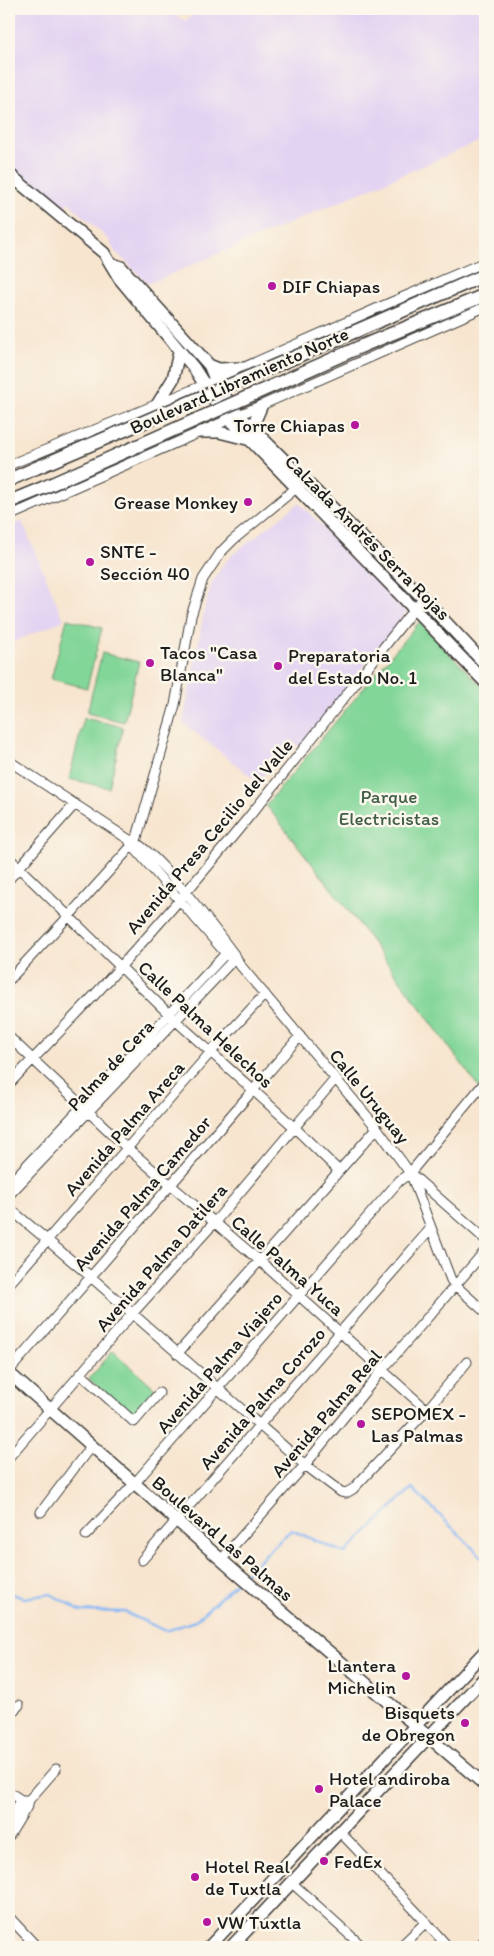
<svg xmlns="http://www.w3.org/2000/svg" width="494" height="1956" viewBox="0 0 494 1956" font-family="Itim,sans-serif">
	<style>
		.built { fill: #e3d3f2 }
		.green { fill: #82d698; stroke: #4f795a }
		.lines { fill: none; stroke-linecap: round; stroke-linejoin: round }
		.stream { stroke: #88b8f4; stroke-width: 2.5 }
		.minor-casing { stroke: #3d3a37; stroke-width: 11 }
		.major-casing { stroke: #3d3a37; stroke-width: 14 }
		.highway-casing { stroke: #3d3a37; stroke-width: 15 }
		.minor { stroke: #fff; stroke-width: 9 }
		.major { stroke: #fff; stroke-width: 11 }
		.highway { stroke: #fff; stroke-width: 12 }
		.highway-bridge-casing { stroke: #3d3a37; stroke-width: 15; stroke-linecap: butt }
		.highway-bridge { stroke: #fff; stroke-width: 12 }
		.poi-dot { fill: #b5179e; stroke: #fbf7ec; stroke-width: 2 }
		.labels { text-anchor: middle; stroke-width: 5; stroke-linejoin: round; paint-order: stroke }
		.poi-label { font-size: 19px; fill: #1c1c1c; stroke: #fbf7ec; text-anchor: start }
		.street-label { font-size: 19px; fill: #1c1c1c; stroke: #fbf7ec }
		.park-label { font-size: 19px; fill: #405d47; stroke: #fbf7ec }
	</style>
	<rect width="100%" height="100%" fill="#fbf7ec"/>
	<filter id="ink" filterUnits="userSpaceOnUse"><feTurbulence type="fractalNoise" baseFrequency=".02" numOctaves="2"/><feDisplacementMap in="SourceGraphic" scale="10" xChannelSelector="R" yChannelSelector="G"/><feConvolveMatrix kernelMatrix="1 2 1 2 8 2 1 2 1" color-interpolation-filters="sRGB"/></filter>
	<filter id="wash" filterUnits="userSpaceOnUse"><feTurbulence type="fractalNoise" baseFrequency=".0096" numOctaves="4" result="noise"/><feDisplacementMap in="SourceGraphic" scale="20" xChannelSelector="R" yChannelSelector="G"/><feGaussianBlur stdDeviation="1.12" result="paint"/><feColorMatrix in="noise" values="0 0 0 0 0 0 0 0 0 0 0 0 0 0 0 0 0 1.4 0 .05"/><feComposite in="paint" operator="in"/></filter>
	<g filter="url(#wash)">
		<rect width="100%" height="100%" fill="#f7e5cf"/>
		<!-- built -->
		<path class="built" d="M9,9H164L186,21L198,9H485V139L148,284L114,250L109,240L68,202L60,212L9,168Z
			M299,503L408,610L300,747L292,741L258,782L183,723L205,607L212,583L222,566L232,555Z
			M22,521L64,620L9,644V527Z"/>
		<!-- green -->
		<path class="green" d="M67,619L102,628L87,688L51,679Z
			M419,622L485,690V1082L480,1089L355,919L266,805Z
			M102,653L139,662L124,722L87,713Z
			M84,718L123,727L109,788L69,779Z
			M113,1351L156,1389L131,1416L89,1379Z"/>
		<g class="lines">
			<!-- stream -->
			<path class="stream" d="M245,1574L291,1530L345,1553L412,1488L485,1560
				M9,1593L24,1598L51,1594L80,1611L124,1612L166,1631L195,1621L239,1580"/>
		</g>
	</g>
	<g filter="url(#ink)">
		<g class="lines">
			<!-- minor casing -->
			<g class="minor-casing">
				<path id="minor" d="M9,465L204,385L387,304L485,262
					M9,516L485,307
					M9,761L128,839C155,847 216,931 236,957L240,965L377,1128L410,1173L485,1239
					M130,843L228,956
					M9,858L175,1020L294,1127L338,1170
					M9,879L75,804
					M9,980L68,917L136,841L175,705L191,616L203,579L221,552L233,540L301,484
					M9,1037L127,1148L260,1261L427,1410
					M9,1084C46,1045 85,1007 121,966C225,852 319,729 414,609L424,599
					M411,1175L451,1280L456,1286L485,1312
					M9,1184L230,949
					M9,1195L236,957
					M9,1208L91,1277L305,1465L341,1492L346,1493L353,1489L427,1410L467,1362
					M9,1284L210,1053L265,994
					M177,1354L377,1128
					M9,1371L300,1036
					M81,1374L134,1422L159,1393
					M9,1457L132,1314L214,1223L336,1078
					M41,1512L91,1446
					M86,1535L134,1484L399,1181L410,1173L485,1082
					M142,1560L431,1228
					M221,1560L305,1465L383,1369L485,1251
					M9,1715L19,1705
					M9,1792L26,1803
					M9,1822L21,1800H29
					M341,1833L426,1922L448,1947
					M9,1836L28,1805L29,1800L56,1769
					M292,1883L363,1947
					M9,1917L37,1947
					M400,1947L426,1922
					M478,1947L485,1940"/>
			</g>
			<!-- major casing -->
			<g class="major-casing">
				<path id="major" d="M9,174L104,253L119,278L194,368L220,409L485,682
					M113,264L121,267L209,365L219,389L240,416L424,599L485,664
					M209,365L219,369L242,368
					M157,405L173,379L179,352
					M254,431V423L261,407
					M200,432H219L247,439
					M9,1373L233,1570L485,1785
					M209,1947L485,1651
					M231,1947L485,1677"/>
			</g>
			<!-- highway casing -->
			<g class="highway-casing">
				<path id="highway" d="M356,331L485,275
					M362,346L485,295
					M9,480L36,468
					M9,502L45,487"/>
			</g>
			<!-- minor -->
			<use href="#minor" class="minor"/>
			<!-- major -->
			<use href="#major" class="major"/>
			<!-- highway -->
			<use href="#highway" class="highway"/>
			<!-- highway-bridge casing -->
			<g class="highway-bridge-casing">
				<path id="highway-bridge" d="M36,468L356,331
					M45,487L362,346"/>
			</g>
			<!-- highway-bridge -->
			<use href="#highway-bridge" class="highway-bridge"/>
		</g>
	</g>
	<!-- markers -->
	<g class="poi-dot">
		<circle cx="272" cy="286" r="5"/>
		<circle cx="355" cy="425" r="5"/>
		<circle cx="248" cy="502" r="5"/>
		<circle cx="90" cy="562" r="5"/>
		<circle cx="150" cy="663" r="5"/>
		<circle cx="278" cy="666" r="5"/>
		<circle cx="361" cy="1424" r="5"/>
		<circle cx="406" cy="1676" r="5"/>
		<circle cx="465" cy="1723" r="5"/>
		<circle cx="319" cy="1789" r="5"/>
		<circle cx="324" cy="1861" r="5"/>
		<circle cx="195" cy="1877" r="5"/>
		<circle cx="207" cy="1922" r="5"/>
	</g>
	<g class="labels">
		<!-- poi labels -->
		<g class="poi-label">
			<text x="282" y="293">DIF Chiapas</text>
			<text x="345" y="432" text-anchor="end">Torre Chiapas</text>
			<text x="238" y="509" text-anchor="end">Grease Monkey</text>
			<text x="100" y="558">SNTE -<tspan x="100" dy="22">Sección 40</tspan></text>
			<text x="160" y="659">Tacos "Casa<tspan x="160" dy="22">Blanca"</tspan></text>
			<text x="288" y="662">Preparatoria<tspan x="288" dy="22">del Estado No. 1</tspan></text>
			<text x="371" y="1420">SEPOMEX -<tspan x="371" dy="22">Las Palmas</tspan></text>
			<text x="396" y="1672" text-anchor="end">Llantera<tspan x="396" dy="22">Michelin</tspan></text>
			<text x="455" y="1719" text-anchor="end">Bisquets<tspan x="455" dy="22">de Obregon</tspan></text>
			<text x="329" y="1785">Hotel andiroba<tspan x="329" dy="22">Palace</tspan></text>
			<text x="334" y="1868">FedEx</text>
			<text x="205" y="1873">Hotel Real<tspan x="205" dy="22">de Tuxtla</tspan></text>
			<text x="217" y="1929">VW Tuxtla</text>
		</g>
		<!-- street labels -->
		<g class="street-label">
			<text transform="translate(239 380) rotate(-24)" y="7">Boulevard Libramiento Norte</text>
			<text transform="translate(368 537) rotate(45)" y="7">Calzada Andrés Serra Rojas</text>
			<text transform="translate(209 836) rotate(-50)" y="7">Avenida Presa Cecilio del Valle</text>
			<text transform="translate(206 1024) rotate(43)" y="7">Calle Palma Helechos</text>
			<text transform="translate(110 1065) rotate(-47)" y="7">Palma de Cera</text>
			<text transform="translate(370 1096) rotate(51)" y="7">Calle Uruguay</text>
			<text transform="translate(124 1128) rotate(-49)" y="7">Avenida Palma Areca</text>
			<text transform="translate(142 1193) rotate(-49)" y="7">Avenida Palma Camedor</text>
			<text transform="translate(161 1257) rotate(-49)" y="7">Avenida Palma Datilera</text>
			<text transform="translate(288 1265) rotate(41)" y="7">Calle Palma Yuca</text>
			<text transform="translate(219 1362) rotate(-49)" y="7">Avenida Palma Viajero</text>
			<text transform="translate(262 1398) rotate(-49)" y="7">Avenida Palma Corozo</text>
			<text transform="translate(326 1413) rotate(-50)" y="7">Avenida Palma Real</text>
			<text transform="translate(223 1538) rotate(41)" y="7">Boulevard Las Palmas</text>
		</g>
		<!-- park labels -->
		<g class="park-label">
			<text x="389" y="803">Parque<tspan x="389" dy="22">Electricistas</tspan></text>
		</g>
	</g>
	<!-- margin -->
	<rect width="494" height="1956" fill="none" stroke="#fbf7ec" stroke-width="30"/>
</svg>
